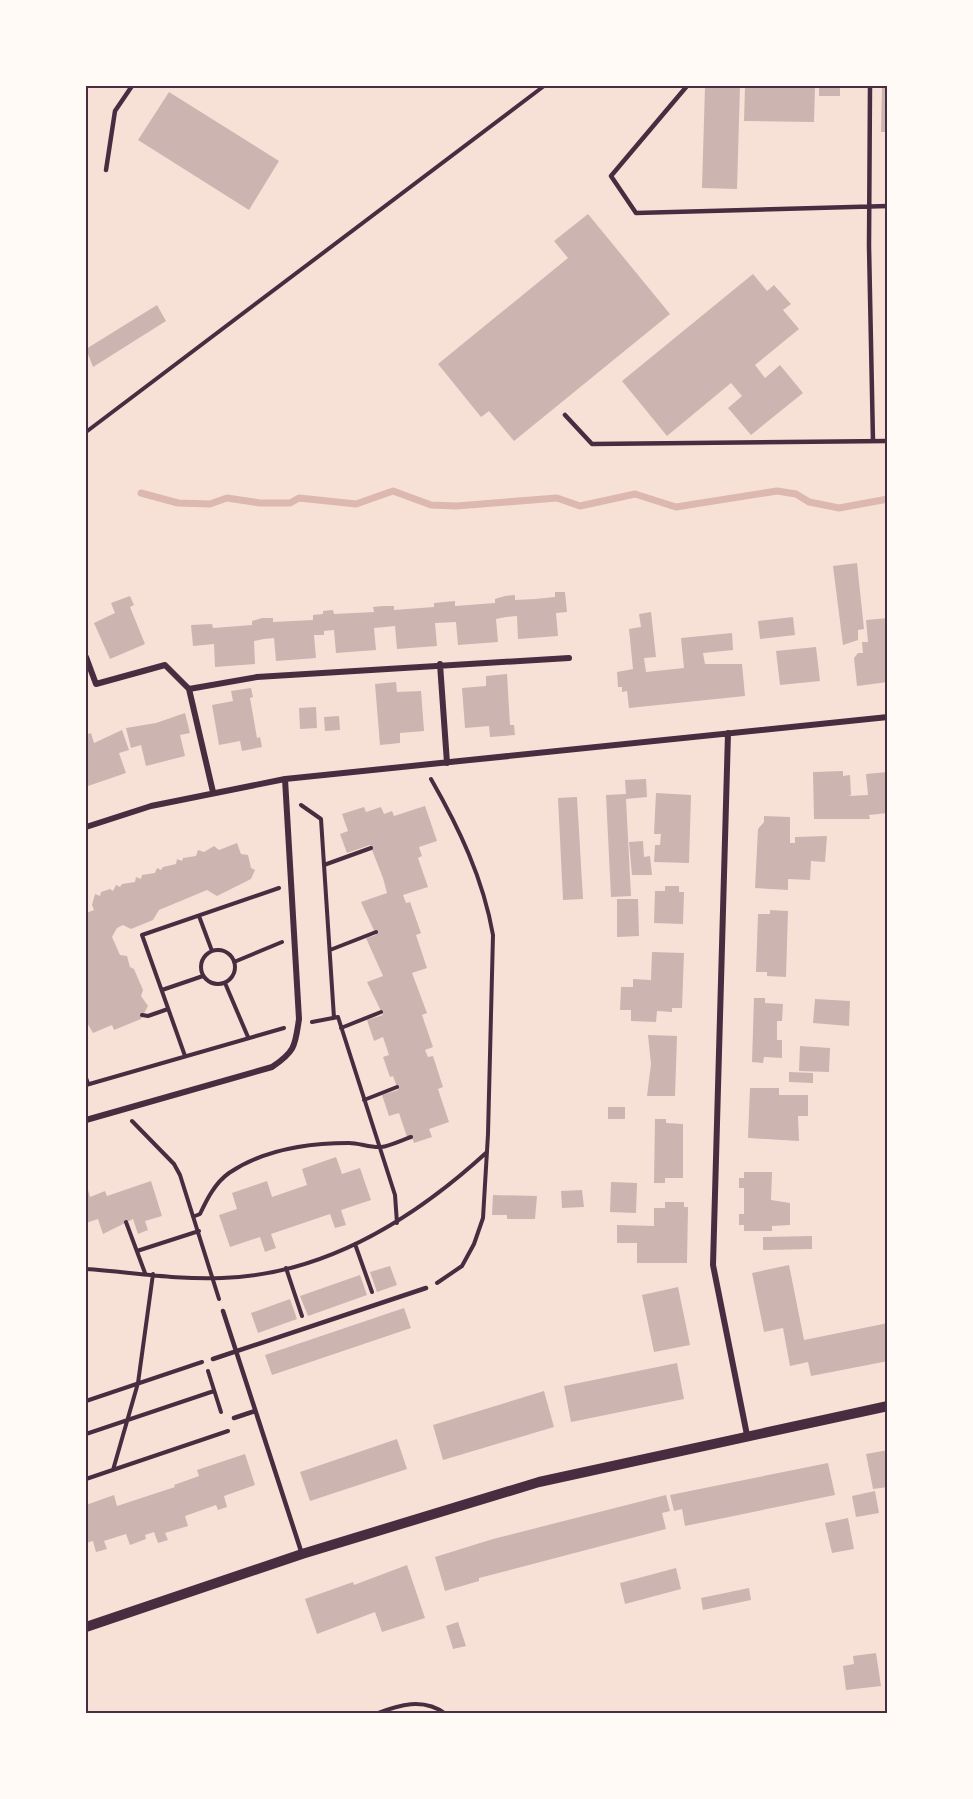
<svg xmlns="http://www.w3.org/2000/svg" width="973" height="1799" viewBox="0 0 973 1799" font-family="'IBM Plex Sans',sans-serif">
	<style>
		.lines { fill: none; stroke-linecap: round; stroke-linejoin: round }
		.stream { stroke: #dcb8b0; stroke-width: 7 }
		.building { fill: #ccb4b1 }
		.path { stroke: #4a2c40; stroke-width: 4 }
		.service { stroke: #4a2c40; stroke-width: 4.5 }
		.minor { stroke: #4a2c40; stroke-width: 6 }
		.tertiary { stroke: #4a2c40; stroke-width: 10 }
		.neatline { fill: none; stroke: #4a2c40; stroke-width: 2 }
	</style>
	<rect width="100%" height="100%" fill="#f7e1d7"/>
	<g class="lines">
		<!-- stream -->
		<path class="stream" d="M141,493L178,503L210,504L227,498L260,503H290L299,498L356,504L393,491L431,505L456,506L557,498L580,506L635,494L676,507L777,491L796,494L809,502L839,508L888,499"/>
	</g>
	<!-- building -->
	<path class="building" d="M705,86H740L737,189L702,188Z
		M745,86H815L814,122L744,121Z
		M819,86H840V96H819Z
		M882,86H888V132H881Z
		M169,92L279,161L249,210L138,140Z
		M588,214L670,314L514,441L489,411L481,417L438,364L568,258L554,241Z
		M753,274L767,291L774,285L791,304L783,310L799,329L755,365L765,378L780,365L803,393L751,435L728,408L742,396L731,383L667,436L622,381Z
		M157,305L166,321L93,367L86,349Z
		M857,563L864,629L858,630V640L843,645L833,566Z
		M555,592H565L567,612L556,613L558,636L518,639L517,616L506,617L496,619L498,642L458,645L456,622L435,623L437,646L397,649L395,626L385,627L374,628L376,650L336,653L334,630L324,631V635H314L316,658L276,661L274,638L264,639L254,641L255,664L215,667L214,644L193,646L191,625L212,624L213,628L252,625V621L262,618H273V622L313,620V615L323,614V611L333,610L334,614L374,612L373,607L383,606H394V610L434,607V603L455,601V606L495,603V599L505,596L515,595V600L535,599L555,597Z
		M130,596L134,605L130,607L145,644L110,659L94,623L115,613L111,603Z
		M651,612L656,657L644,658L646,672L684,668L681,638L732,633L733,650L703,653L705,664H742L745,696L629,708L627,691L622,692V687H618L617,672L633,669L629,629L641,627L639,614Z
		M793,617L795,635L760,639L758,621Z
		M888,618V682L857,686L854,658L858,653H863L862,642H868L866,620Z
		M816,647L820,681L780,685L776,651Z
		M507,674L510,725H514L515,735L490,737L489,726L465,728L462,688L486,686V676Z
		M396,682L397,692L421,691L424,731L400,733V743L380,745L375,684Z
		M251,688L253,697L250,698L257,738L260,737L262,747L242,751L240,741L219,745L212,705L233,701L231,691Z
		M316,707L317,728L300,729L299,708Z
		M185,713L190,733L180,735L185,756L146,766L141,745L131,748L126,728L156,723Z
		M339,716L340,730L325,731L324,717Z
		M122,730L129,750L119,753L126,773L88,786L86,778V735L91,733L94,743Z
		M843,771V776L850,775L851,795L848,796L868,795L866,774L888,772V813L869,815L870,819H814L813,772Z
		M646,779L647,797L626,799L631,896L611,897L606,795L626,794L625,780Z
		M656,793L691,795L689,863L654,862L655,845H660L661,834H654Z
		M577,797L583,899L563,900L558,798Z
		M425,806L437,841L419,847L422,856L418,858L428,887L403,895L406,903L410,902L421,933L416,935L427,968L412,973L427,1013L422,1015L433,1047L425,1050L428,1057L433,1056L443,1087L438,1089L449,1122L429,1129L432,1137L414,1143L411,1135L407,1137L399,1113L389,1116L382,1095L398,1090L393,1076L390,1077L383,1057L389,1055L383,1037L374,1041L367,1020L383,1015L367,982L383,976L366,938L376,935L361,902L387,893L383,878L370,845L347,853L340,834L348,831L342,814L364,807L366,812L381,807L384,814L392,811L394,816Z
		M764,816L790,817V843H795V837L827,836L825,862L811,861L810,880L788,879V890L755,888L758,829L764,822Z
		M643,841L644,857L650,856L652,875H632L629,842Z
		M237,843L241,854L248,855L251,868L255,870L251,879L217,896L207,890L159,910L153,920L131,929L123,925L117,928L112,937L120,955L127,956L130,967L134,969L143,990L141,996L148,1006L141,1019L114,1030L112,1025L93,1033L86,1021V913L94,910L92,905L95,894L100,896L101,892L110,889L113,891L116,885L120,887L122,884L135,882L136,877L141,879L142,875L155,873L157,868L161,870L163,867L176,864L177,859L182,861L183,858L196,856L198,850L204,852L214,846L219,850Z
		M665,886H679V892H684L683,924L654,923L655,891H665Z
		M617,899H638L639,936L617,937Z
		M770,910L788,911L786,977L767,976V972H756L758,914H770Z
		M652,952L684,953L682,1008H672V1012L657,1011L656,1022L631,1021V1010H620L621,987H633V979L651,980Z
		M754,998H765V1003L783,1004L782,1021H777V1040H782V1058L764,1057L763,1063L752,1062Z
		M815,999L850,1001L849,1026L813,1023Z
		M648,1035L677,1036L675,1096H647L651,1064Z
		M800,1046L830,1048L829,1072L799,1071Z
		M789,1072L813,1073V1083L789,1082Z
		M750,1088H779V1095H808V1116H798L799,1141L748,1138Z
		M608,1107H625V1119H608Z
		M655,1119H666V1123L683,1124V1178H665V1183H654Z
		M336,1157L342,1174L360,1168L371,1200L341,1210L346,1225L335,1228L330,1214L271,1234L276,1248L265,1252L260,1237L230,1247L219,1215L237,1209L232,1193L267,1181L272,1197L307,1185L302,1169Z
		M744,1172H772L771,1200L790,1203V1225L772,1226V1231H744V1225H739V1214H744V1188H739V1178H744Z
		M151,1181L162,1216L145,1221L148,1230L138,1234L133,1219L103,1234L98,1219L86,1223V1183L90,1197L105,1191L107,1196Z
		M611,1182L637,1183L636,1213L610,1212Z
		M582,1190L584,1207L562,1208L561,1191Z
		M493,1195L537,1196L535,1219H507V1215H492Z
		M665,1202H684V1207H688L687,1263H637V1243H617V1225L654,1226V1208H665Z
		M812,1236V1249L763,1250V1237Z
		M789,1265L804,1340L888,1323V1361L811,1376L808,1362L790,1366L783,1328L764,1332L752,1273Z
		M390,1266L397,1285L377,1292L370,1272Z
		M360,1275L367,1295L308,1316L300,1296Z
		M678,1287L690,1345L654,1352L642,1295Z
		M290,1299L297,1319L258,1333L251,1313Z
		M404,1308L411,1328L272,1375L265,1355Z
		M677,1363L684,1399L571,1422L564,1386Z
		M544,1391L554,1427L443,1460L433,1425Z
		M397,1439L407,1469L310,1501L300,1472Z
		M888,1450V1487L873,1489L866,1454Z
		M245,1454L255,1485L224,1496L227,1507L218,1510L216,1505L185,1516L188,1526L165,1533L168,1540L158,1543L154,1532L145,1535L146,1539L130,1545L126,1534L104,1541L107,1549L96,1552L93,1541L86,1543V1505L114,1495L117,1506L175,1487L174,1485L199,1476L197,1470Z
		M828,1463L835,1495L685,1526L682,1509L674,1511L670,1495Z
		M875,1491L879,1513L856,1517L852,1496Z
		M666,1495L670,1511L662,1513L666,1529L479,1578V1581L445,1591L435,1557L493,1539Z
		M848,1518L854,1549L832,1553L825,1523Z
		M407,1565L425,1618L382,1632L375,1612L317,1634L305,1599L353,1582L354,1585Z
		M676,1568L681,1589L625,1604L620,1583Z
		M749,1588L751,1600L703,1610L701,1598Z
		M458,1622L466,1646L453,1649L446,1626Z
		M876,1653L881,1686L846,1690L843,1666L854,1664L853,1656Z"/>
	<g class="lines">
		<!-- path -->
		<path class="path" d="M86,432L544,86
			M431,779C459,828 483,878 493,935L488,1134L483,1218L474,1244L462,1266L437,1283
			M301,805L321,819L334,1018
			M324,865L371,848
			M199,916L212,951
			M330,950L376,932
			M201 967a17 17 0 1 1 34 0a17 17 0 1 1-34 0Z
			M234,962L282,942
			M225,983L248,1037
			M162,990L203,976
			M142,1015L148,1016L168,1009
			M312,1022L338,1017L395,1195L397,1223
			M341,1028L381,1012
			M185,1056L142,935L279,888
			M86,1078L88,1084
			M86,1085L284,1028
			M364,1100L397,1087
			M132,1121L174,1164L180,1175L219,1299
			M195,1216L200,1214C207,1199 215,1183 229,1173C263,1150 309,1143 349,1143C359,1143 371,1148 381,1147C390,1146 402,1140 411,1137
			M126,1222L145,1273
			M355,1244L372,1292
			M137,1251L199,1231
			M286,1268L302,1316
			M86,1269C130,1272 177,1280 222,1278C324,1275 414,1219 487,1152
			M208,1371L221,1412
			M86,1401L202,1362
			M86,1434L214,1391
			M113,1470L138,1383L153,1274
			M86,1479L228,1431
			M375,1714C399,1705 423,1697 446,1714"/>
		<!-- service -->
		<path class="service" d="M687,86L611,176L636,213L888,206
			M870,86L869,246L873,441
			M106,170L115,111L132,86
			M565,415L592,444L888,441
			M223,1311L302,1554
			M213,1359L426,1288
			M234,1418L255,1411"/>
		<!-- minor -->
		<path class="minor" d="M86,657L96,684L165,665L189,689L257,677L569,658
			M440,664L447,763
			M189,689L213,792
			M728,733L713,1265L747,1435
			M86,827L151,806L285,779L888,717
			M86,1120L272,1067C296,1051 295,1045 299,1019L285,779"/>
		<!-- tertiary -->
		<path class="tertiary" d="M86,1627L302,1554L539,1482L888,1406"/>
	</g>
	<!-- border -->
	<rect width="973" height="1799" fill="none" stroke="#fffaf5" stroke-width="174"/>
	<rect x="87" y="87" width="799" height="1625" class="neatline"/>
</svg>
